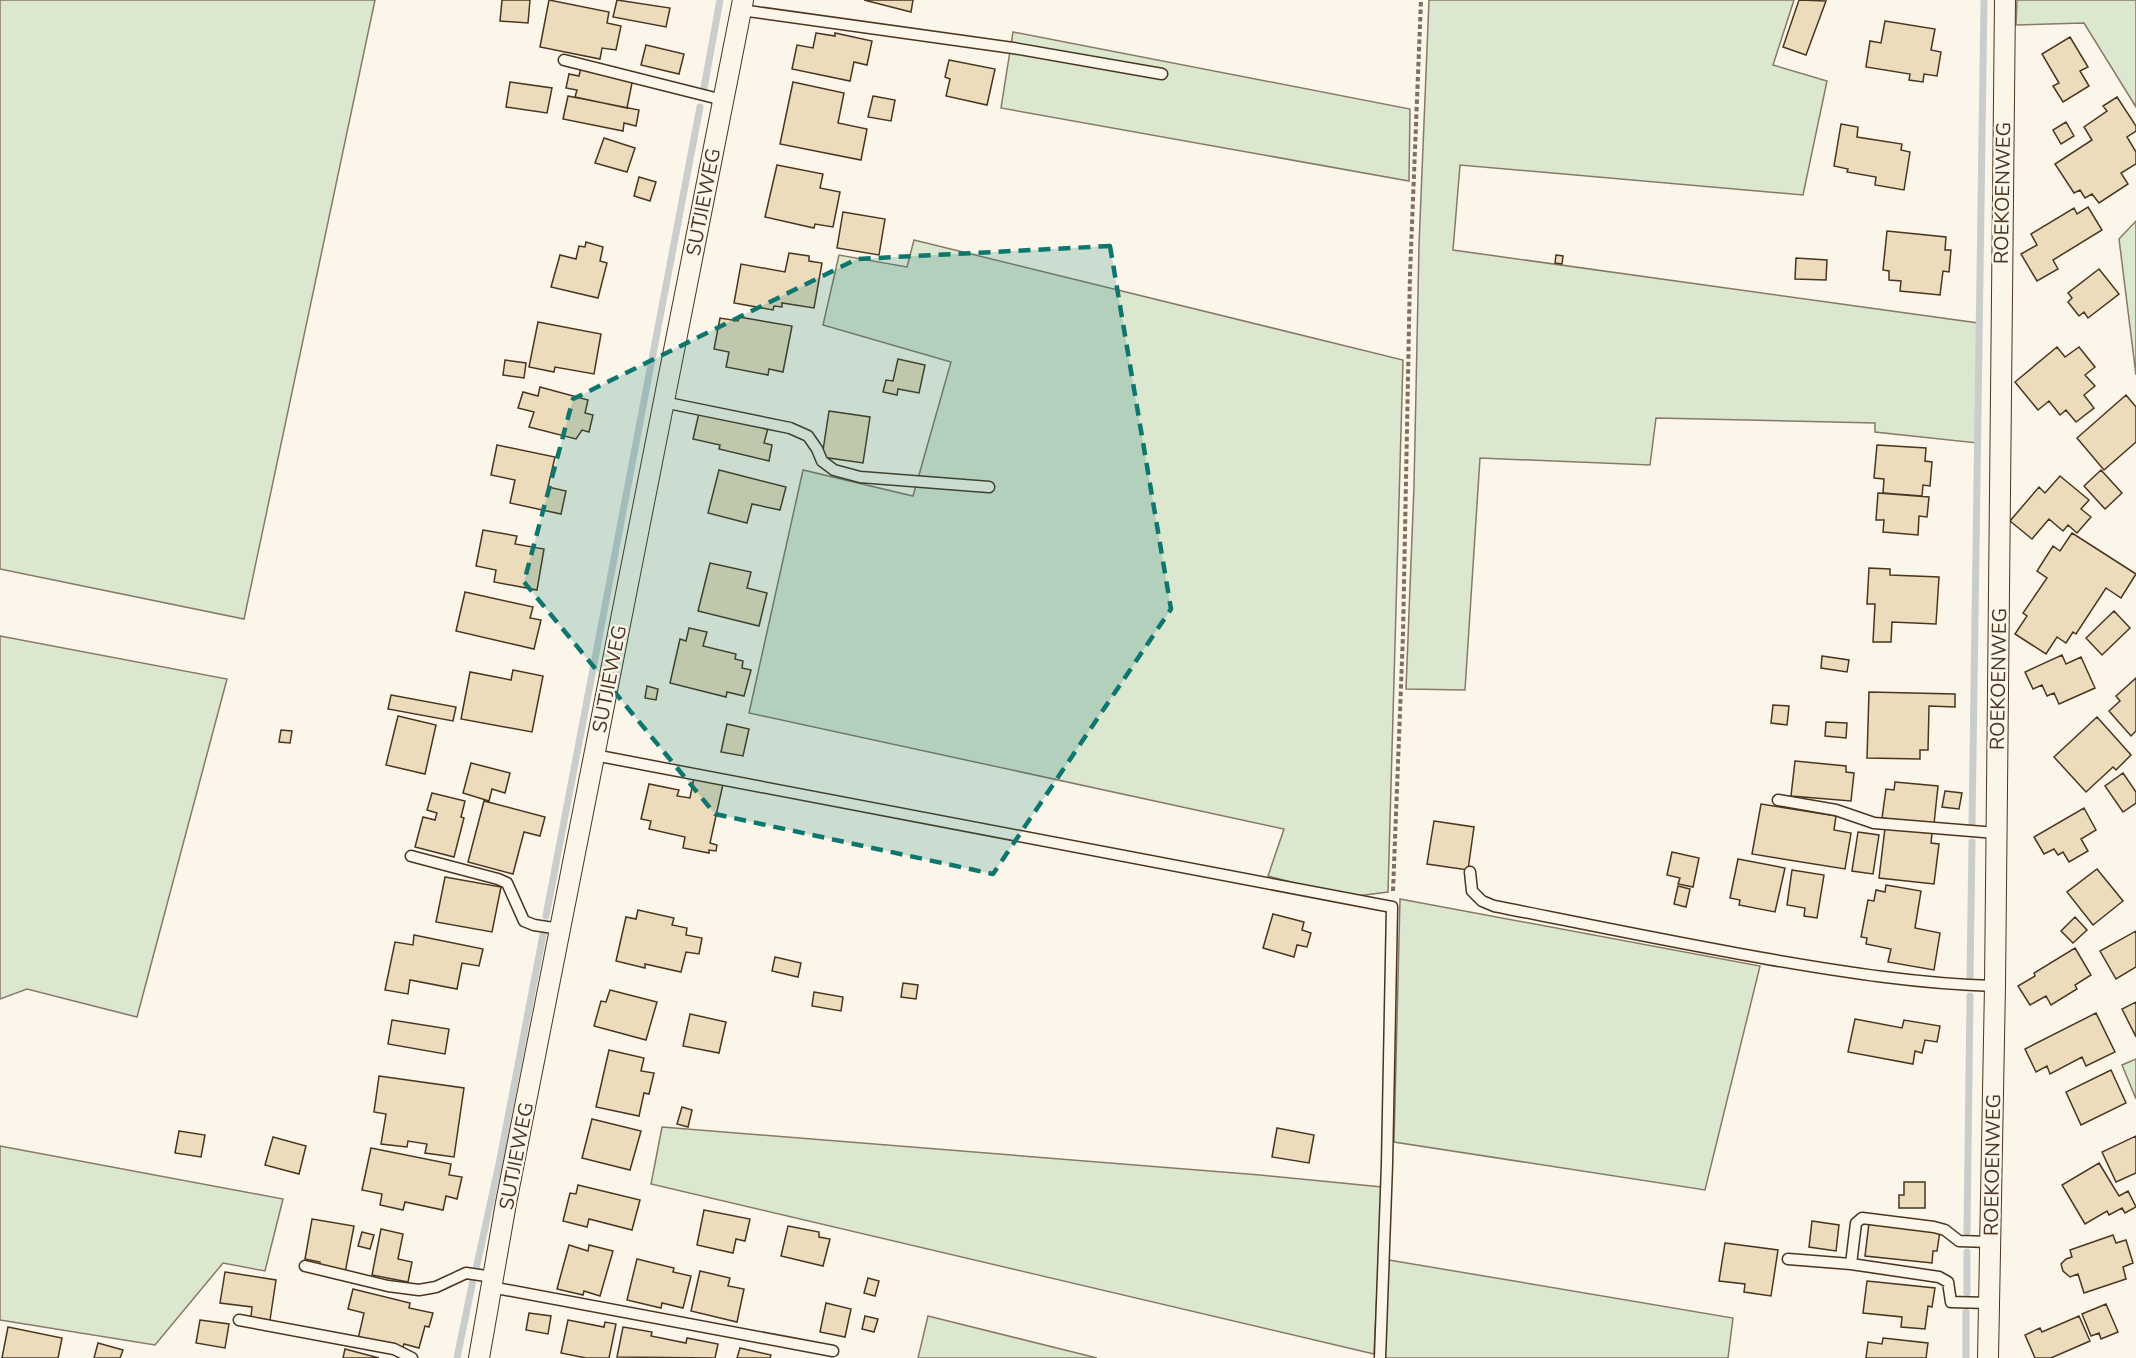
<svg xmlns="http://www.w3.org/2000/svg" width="2136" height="1358" viewBox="0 0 2136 1358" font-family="'Nunito Sans',sans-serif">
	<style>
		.green { fill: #dce7d0; stroke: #887966; stroke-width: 1.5 }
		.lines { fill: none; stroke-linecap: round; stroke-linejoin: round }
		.stream { stroke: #c9cecd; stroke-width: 7 }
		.building { fill: #ecdcbc; stroke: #4a3520; stroke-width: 1.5 }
		.service-casing { stroke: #4a3520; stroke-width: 13 }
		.minor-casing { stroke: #4a3520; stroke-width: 22 }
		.path { stroke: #7f6f5c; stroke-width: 4; stroke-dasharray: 4.5 3; stroke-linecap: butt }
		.service { stroke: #fbf6e9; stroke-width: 10 }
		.minor { stroke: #fbf6e9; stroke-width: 20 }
		.marked { fill: #0f766e; fill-opacity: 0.2; stroke: #0f766e; stroke-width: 4.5; stroke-dasharray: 12 8; stroke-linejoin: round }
		.labels { text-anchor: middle; stroke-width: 4.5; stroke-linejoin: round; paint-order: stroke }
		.street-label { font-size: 20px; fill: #4a3520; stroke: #fbf6e9 }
	</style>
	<rect width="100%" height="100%" fill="#fbf6e9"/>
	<!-- green -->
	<path class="green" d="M0,0H375L244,619L0,569Z
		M1429,0H1794L1773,65L1827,81L1803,195L1460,165L1453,250L1978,323L1977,443L1875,432V423L1656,418L1650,465L1480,458L1465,690L1406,689L1414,486L1419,245Z
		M2017,0H2136V107L2084,23L2016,25Z
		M1013,32L1410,109L1409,181L1001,108Z
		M2136,221V375L2119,239Z
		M914,240L1403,360L1388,892L1349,897L1268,876L1284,829L749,713L803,470L913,496L951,362L823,325L839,255L907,267Z
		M0,636L227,679L137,1017L27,989L0,999Z
		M1400,899L1760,966L1705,1190L1394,1142Z
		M2136,1059V1099L2122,1065Z
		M662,1127L1260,1175L1382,1187L1374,1354L651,1184Z
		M0,1146L283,1199L265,1271L223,1263L155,1345L0,1320Z
		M1389,1260L1733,1318L1728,1358H1384Z
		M928,1316L1097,1358H918Z"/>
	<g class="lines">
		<!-- stream -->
		<path class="stream" d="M704,88L720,0
			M1972,825L1984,0
			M546,916L700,107
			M1970,977L1972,842
			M1967,1232L1970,996
			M476,1269L499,1164L543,935
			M1967,1293V1252
			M457,1358L473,1280
			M1966,1358V1312"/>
	</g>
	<!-- building -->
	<path class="building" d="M502,0H530L528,23L500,21Z
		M549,0L609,12L607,23L621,26L616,50L602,48L600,59L540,47Z
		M617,0L670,8L666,27L613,17Z
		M864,0H913L911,12Z
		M1799,0L1826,1L1806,55L1783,47Z
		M1885,21L1935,29L1931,50L1941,52L1937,76L1924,74L1923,82L1909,80L1910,74L1866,67L1870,41L1881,43Z
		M816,33L835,36V33L872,41L867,65L854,62L850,81L792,69L797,45L813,48Z
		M2070,37L2088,67L2080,71L2089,86L2063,102L2053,86L2059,83L2042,54Z
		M646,45L684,54L679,74L641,65Z
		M949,60L995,69L987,105L946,96L950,79L945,77Z
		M581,67L633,78L627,108L575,97L577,90L566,88L569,74L579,76Z
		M510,82L552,88L547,113L506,107Z
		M793,82L844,93L838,123L867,129L861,160L780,144Z
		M568,96L639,110L636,126L624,123L623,131L563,119Z
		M873,96L895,100L891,121L868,117Z
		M2117,97L2136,126V131L2127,137L2136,152V164L2121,173L2128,184L2099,203L2092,194L2085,198L2080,190L2074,193L2055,164L2092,140L2084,127L2107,111L2103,106Z
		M2066,122L2074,136L2061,144L2053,130Z
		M1841,124L1858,127L1857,137L1902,144L1901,150L1910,152L1904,190L1875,185L1876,177L1847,172L1848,169L1834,166Z
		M604,138L635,148L627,172L595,163Z
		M777,165L823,174L820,188L840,192L833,227L815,224L814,228L765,217Z
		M639,177L656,182L650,201L634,196Z
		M2088,207L2102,230L2053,260L2058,269L2037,281L2021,254L2037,245L2031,234L2074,208L2077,214Z
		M843,212L885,219L879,255L837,248Z
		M1887,231L1946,237L1945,250H1951L1949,272L1943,271L1940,295L1900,291L1901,281L1889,280V271L1883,270Z
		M586,242L603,247L600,261L607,263L598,298L551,287L560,255L576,259L579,246L585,247Z
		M789,253L809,256V261L822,263L814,308L782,303V307L774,306L773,310L734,303L741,264L785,272Z
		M1556,255L1563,256L1562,264L1555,263Z
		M1796,258L1827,260L1826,280L1795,279Z
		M2099,269L2119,294L2088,318L2084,312L2079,316L2068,302L2072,298L2068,293Z
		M739,317L792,326L783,372L769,369L768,375L726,367L729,352L714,349L720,318L738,321Z
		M538,322L601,334L594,374L555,367L554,372L529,367Z
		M2057,347L2065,357L2079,347L2095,367L2085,375L2095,386L2084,395L2094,408L2076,422L2066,410L2060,415L2049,401L2038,410L2015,382Z
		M898,359L925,365L919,393L898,389L897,395L883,392L886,380L893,381Z
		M505,360L526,363L524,378L503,375Z
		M540,387L588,400L585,413L593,415L589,432L582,430L576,439L529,427L534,412L518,408L523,392L538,396Z
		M2126,395L2136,407V442L2104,470L2077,438Z
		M829,411L870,417L863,463L822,457Z
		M699,413L768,428L764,443L772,445L769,461L719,449L720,445L693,439Z
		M497,445L555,457L548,487L566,491L561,514L510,503L515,480L491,475Z
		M1877,445L1926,448L1925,461L1932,462L1930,486L1923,485L1922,496L1883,493L1884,479L1874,478Z
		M719,470L786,487L780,510L752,504L747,523L708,513Z
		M2101,470L2122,493L2105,509L2084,486Z
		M2060,476L2089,500L2081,509L2091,517L2077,533L2068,525L2063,531L2049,519L2032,539L2010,521L2039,487L2045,493Z
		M1878,493L1929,497L1927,517L1919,516L1918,535L1883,532L1884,520H1876Z
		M483,530L517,536L515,544L544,549L537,590L494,582L496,570L476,566Z
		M2072,533L2136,574L2121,598L2106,588L2076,634L2073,632L2066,643L2057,637L2046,654L2015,634L2027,616L2023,613L2047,578L2037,571L2053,546L2060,551Z
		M710,563L751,572L747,588L767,593L759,626L698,611Z
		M1869,568L1890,569V575L1939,577L1936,624L1892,622L1891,642H1873L1875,604H1867Z
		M465,592L533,607L530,618L541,620L534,649L456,631Z
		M2114,611L2130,628L2102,655L2086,638Z
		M689,628L707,632L703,646L736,654L735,659L743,661L742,668L751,670L744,696L727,692L726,697L670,683L680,639L686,641Z
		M2062,655L2066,664L2081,657L2095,688L2059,704L2054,693L2047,696L2042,685L2033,689L2025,672Z
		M1822,656L1849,660L1847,672L1821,668Z
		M513,670L543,676L532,732L461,719L470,672L511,680Z
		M2136,678V731L2131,736L2109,711L2120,701L2116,696Z
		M647,686L658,689L656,700L645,698Z
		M1869,692L1955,694V707L1929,706L1928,750H1920V759L1867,758Z
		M391,695L456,707L453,721L388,709Z
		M1773,705L1789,706L1787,725L1771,723Z
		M398,716L436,725L425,774L386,765Z
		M2097,717L2131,755L2116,770L2113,767L2086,792L2054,757Z
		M1826,722L1847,723L1846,738L1825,736Z
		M727,724L749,729L743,756L721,752Z
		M281,730L292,731L290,743L279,742Z
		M1795,761L1846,766V772L1854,773L1851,801L1791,796Z
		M471,763L510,773L505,793L492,789L489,801L463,793Z
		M2123,773L2136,792V803L2123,812L2105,786Z
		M694,778L723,784L710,843L717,845L716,851L709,850V853L683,848L685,837L649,829L651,821L641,819L649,784L679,790L677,796L690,798Z
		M1895,782L1938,786L1934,824L1882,818L1886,789L1894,790Z
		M1945,791L1962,793L1959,809L1942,807Z
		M432,793L465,801L461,817L464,818L454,857L415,847L423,817L435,820L437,813L427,810Z
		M484,801L545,817L540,836L524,832L513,874L468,862Z
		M1761,804L1836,816L1834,830L1851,833L1845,869L1752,854Z
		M2084,808L2096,830L2081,839L2088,851L2069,862L2063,852L2058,855L2054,849L2044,854L2034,837Z
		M1434,821L1474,827L1468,870L1427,864Z
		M1885,828L1932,833L1931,843L1939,844L1934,884L1879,878Z
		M1858,832L1879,835L1873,874L1852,871Z
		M1672,852L1699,858L1693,887L1678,884L1680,878L1667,875Z
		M1738,859L1785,868L1775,912L1739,905L1740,900L1730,898Z
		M2097,869L2123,901L2093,925L2067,892Z
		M1792,870L1824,875L1817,918L1804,916L1805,908L1787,905Z
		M445,877L501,887L492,932L436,922Z
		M1886,885L1921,891L1915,928L1940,933L1934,970L1888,962L1891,949L1866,944L1867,938L1861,937L1868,900L1874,901L1876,890L1885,892Z
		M1678,886L1690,889L1686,907L1674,904Z
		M638,910L674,918L672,925L687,928L686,935L702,938L699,954L686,952L681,972L645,964V968L616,961L626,917L636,919Z
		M1273,914L1304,922L1302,930L1311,933L1307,947L1297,945L1294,957L1263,948Z
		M2075,917L2087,930L2073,943L2061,931Z
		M2136,931V967L2116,979L2100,951Z
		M414,935L483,949L479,966L462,963L457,989L410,980L408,994L385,990L395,942L413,945Z
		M2075,948L2091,975L2075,985L2077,989L2051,1005L2046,996L2030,1005L2018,986L2035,976L2034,973Z
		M775,957L801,963L798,977L772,971Z
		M903,983L918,985L916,999L901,997Z
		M610,990L657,1002L646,1040L594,1026L601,1001L606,1002Z
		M814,992L843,997L841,1011L812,1006Z
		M2136,1002V1037L2122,1009Z
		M2096,1013L2115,1052L2086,1066L2082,1057L2050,1074L2047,1066L2036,1072L2025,1049Z
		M690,1014L726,1022L719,1053L683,1046Z
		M1855,1019L1902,1028L1904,1020L1940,1026L1937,1042L1925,1040L1922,1053L1915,1051L1913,1064L1848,1052Z
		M392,1020L449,1029L445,1054L388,1044Z
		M609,1050L644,1058L641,1071L654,1073L649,1094L644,1093L639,1116L596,1107Z
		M2111,1070L2126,1103L2081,1125L2066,1092Z
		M379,1076L464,1088L454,1157L425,1153L427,1144L408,1141L407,1147L381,1144L386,1114L374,1112Z
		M682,1107L692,1110L688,1127L677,1124Z
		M592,1119L641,1131L630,1170L582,1158Z
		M1277,1128L1314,1135L1309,1163L1272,1157Z
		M179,1131L205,1135L201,1157L175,1153Z
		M2136,1136V1173L2116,1182L2102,1152Z
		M273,1137L306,1146L299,1174L265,1165Z
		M371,1148L451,1164L449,1175L462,1177L457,1199L446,1196L443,1210L405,1202L403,1210L380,1205L382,1194L362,1190Z
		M2099,1163L2119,1196L2128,1191L2136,1207L2125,1213L2122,1208L2109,1215L2107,1211L2085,1224L2062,1185Z
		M1904,1182H1925V1208H1899V1195H1904Z
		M578,1185L640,1200L632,1230L589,1219L587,1227L563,1221L570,1193L576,1194Z
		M704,1210L750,1219L745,1241L736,1239L733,1253L697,1245Z
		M312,1219L354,1226L345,1273L319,1268L320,1262L305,1259Z
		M1812,1221L1839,1225L1836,1251L1809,1247Z
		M1869,1223L1940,1231L1937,1251H1933L1932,1263L1865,1256Z
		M788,1226L819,1232V1237L830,1239L823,1266L781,1256Z
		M381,1229L403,1234L398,1259L412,1262L408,1282L372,1275Z
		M362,1232L374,1235L370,1249L358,1246Z
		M2113,1235L2116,1243L2126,1240L2133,1263L2123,1267L2126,1279L2084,1293L2078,1274L2070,1277L2063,1271L2061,1264L2066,1259L2072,1257L2070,1250Z
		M1725,1243L1778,1250L1771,1296L1744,1292L1745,1284L1719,1281Z
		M569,1245L588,1251L589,1245L613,1251L600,1296L584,1291L583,1295L557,1289Z
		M637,1259L674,1268L673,1272L691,1276L683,1308L662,1303L661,1308L627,1300Z
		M700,1271L730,1278L728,1286L744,1289L737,1322L691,1311Z
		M225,1272L276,1280L270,1320L251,1317L252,1307L220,1303Z
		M868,1278L879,1281L875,1296L864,1293Z
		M1867,1281L1935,1288L1932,1307L1928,1306L1925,1329L1901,1327L1902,1317L1863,1313Z
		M353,1289L410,1303L409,1308L433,1313L429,1327L425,1326L419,1348L404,1344L402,1350L358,1339L364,1313L348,1309Z
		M826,1303L851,1309L845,1337L820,1332Z
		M2106,1304L2118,1332L2101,1339L2099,1333L2091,1336L2082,1314Z
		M529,1313L551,1316L548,1334L526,1330Z
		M865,1316L878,1319L874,1332L862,1329Z
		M2079,1316L2090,1341L2051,1358H2035L2025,1335L2040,1328L2042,1332Z
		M200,1320L229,1324L225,1348L196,1343Z
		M568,1320L604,1327L605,1322L616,1324L609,1358H586L561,1353Z
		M8,1327L62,1338L58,1358H2Z
		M623,1327L652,1332L651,1336L686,1343L687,1338L718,1344L715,1358L617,1357Z
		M1883,1338L1928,1343L1926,1358H1866L1868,1342L1882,1344Z
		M98,1343L123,1350L120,1358H94Z
		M740,1348L771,1355L770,1358H737Z
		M345,1349L379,1358H343Z"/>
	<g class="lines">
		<!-- service casing -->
		<g class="service-casing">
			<path id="service" d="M741,10L1013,48L1162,74
				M564,60L723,100
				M663,402L790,428L808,436L817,449L822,461L834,470L860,477L989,487
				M594,755L1392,907L1387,1164L1380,1358
				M1778,800L1836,810L1874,823L1996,833
				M411,856L498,879L507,883L524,921L534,925L560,929
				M1470,872L1472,891L1482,901L1494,906C1585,924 1676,943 1768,959C1843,972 1919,984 1995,986
				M1788,1259L1851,1264L1939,1277L1948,1282L1951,1302L1989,1303
				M1851,1264L1856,1223L1862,1218L1934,1227L1945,1230L1959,1241L1990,1242
				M305,1266L388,1286L419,1290L436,1287L466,1273L493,1277
				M491,1287L833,1351
				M239,1320L394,1349L412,1358"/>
		</g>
		<!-- minor casing -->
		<g class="minor-casing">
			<path id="minor" d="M479,1358L506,1203L743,0
				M1988,1358L1995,986L2005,0"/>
		</g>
		<!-- path -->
		<path class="path" d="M1393,891L1403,635L1410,274L1421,0"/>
		<!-- service -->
		<use href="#service" class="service"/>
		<!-- minor -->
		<use href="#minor" class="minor"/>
	</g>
	<!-- marked area -->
	<path class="marked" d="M1110,246L1171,609L993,874L715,814L524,582L573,399L857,259Z"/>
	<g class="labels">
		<!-- street labels -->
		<g class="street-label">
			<text transform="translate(2002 193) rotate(-89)" y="7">ROEKOENWEG</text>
			<text transform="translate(703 202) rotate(-79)" y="7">SUTJIEWEG</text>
			<text transform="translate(609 679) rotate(-79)" y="7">SUTJIEWEG</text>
			<text transform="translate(1998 679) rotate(-89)" y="7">ROEKOENWEG</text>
			<text transform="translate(516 1156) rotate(-79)" y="7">SUTJIEWEG</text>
			<text transform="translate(1992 1165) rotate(-89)" y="7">ROEKOENWEG</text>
		</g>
	</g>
</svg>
